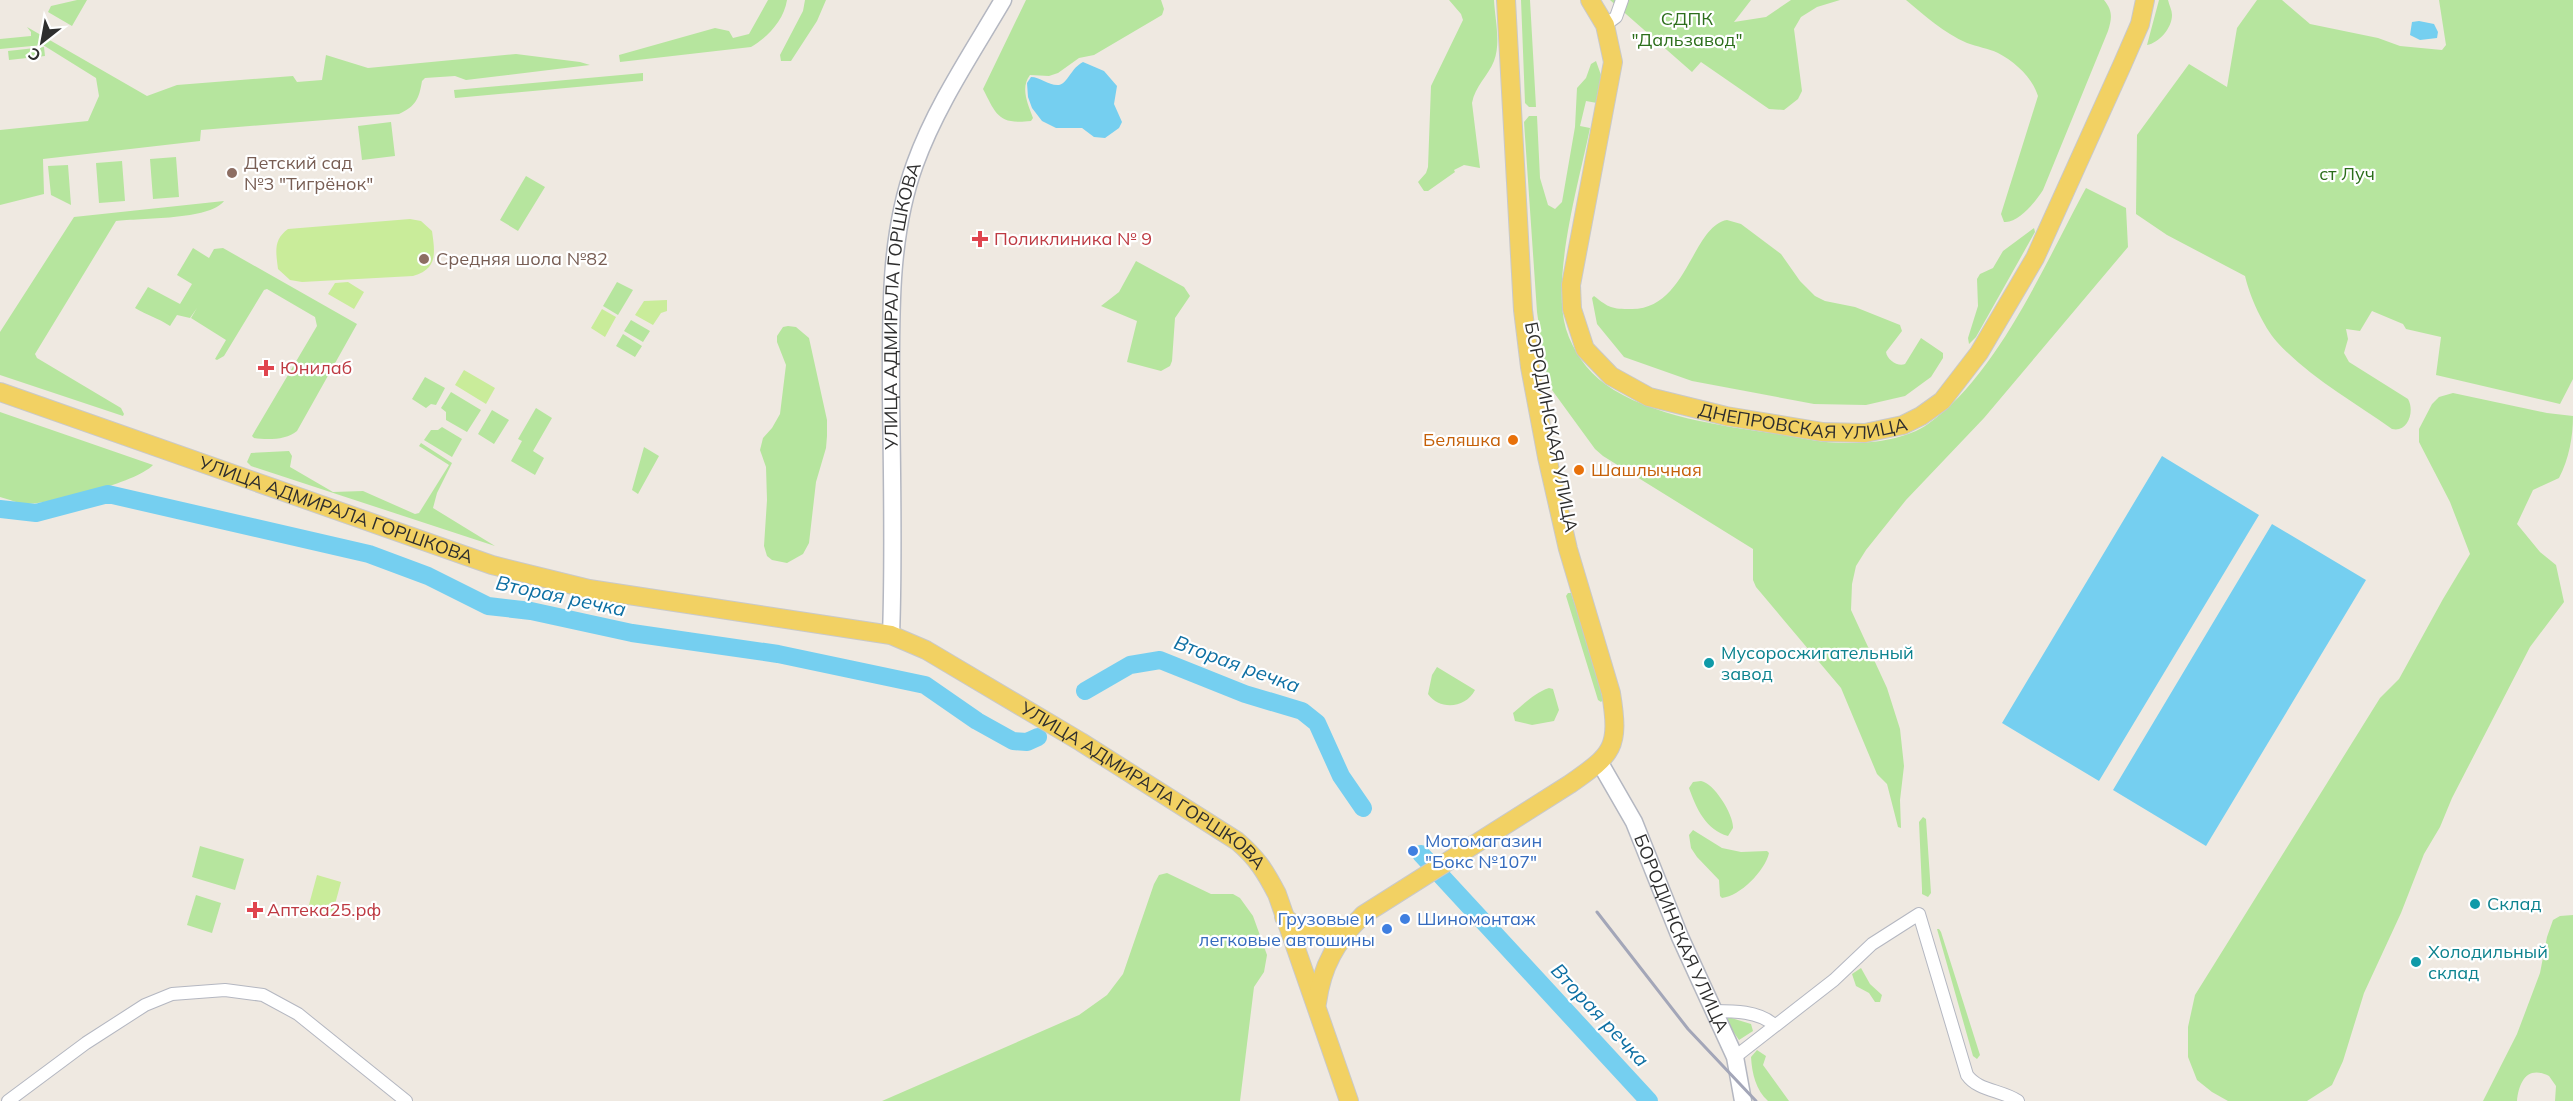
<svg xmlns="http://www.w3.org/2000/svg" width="2573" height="1101" viewBox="0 0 2573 1101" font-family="Mulish,sans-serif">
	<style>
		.green { fill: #b6e59e }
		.pitch { fill: #c9ec9a }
		.water { fill: #75cff0 }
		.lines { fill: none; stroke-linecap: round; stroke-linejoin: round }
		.river { stroke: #75cff0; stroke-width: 18 }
		.street-casing { stroke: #b4b7c1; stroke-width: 14 }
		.secondary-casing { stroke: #b4b7c1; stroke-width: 19 }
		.primary-casing { stroke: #c9c9c9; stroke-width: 20 }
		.street { stroke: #fff; stroke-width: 12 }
		.secondary { stroke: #fff; stroke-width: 16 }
		.primary { stroke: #f2d163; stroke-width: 18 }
		.rail { stroke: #a3a6b8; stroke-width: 3 }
		.education-dot { fill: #8d6e63; stroke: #fff; stroke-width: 2 }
		.health-dot { fill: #e0444e; stroke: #fff; stroke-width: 2 }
		.food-dot { fill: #e8710a; stroke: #fff; stroke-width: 2 }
		.culture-dot { fill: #0f9aa8; stroke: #fff; stroke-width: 2 }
		.shop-dot { fill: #3f7fe0; stroke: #fff; stroke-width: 2 }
		.labels { text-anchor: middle; stroke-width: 4.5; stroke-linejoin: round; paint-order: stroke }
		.park-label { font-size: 18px; fill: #2c6e1b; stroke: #fff }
		.education-label { font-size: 18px; fill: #785e54; stroke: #fff; text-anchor: start }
		.health-label { font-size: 18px; fill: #be3a42; stroke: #fff; text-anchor: start }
		.street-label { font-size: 18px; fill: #2e2e2e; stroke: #fff }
		.food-label { font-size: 18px; fill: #c56008; stroke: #fff; text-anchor: end }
		.culture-label { font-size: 18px; fill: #0d838f; stroke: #fff; text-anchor: start }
		.shop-label { font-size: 18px; fill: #366cbe; stroke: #fff; text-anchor: start }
		.water-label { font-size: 20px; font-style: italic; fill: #0d6fa3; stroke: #fff }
	</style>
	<rect width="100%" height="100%" fill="#efe9e1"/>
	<!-- green -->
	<path class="green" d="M77,0H87L72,26L48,12L51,6Z
		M768,0H787C784,20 768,37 751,47L620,62L619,55L715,28L729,31L733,38L749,34Z
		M805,0H826L817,21L791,61H781L780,55L803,11Z
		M1026,0H1161L1164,9L1162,15L1094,55L1079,58L1058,73L1049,76L1030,75C1020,88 1028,104 1033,118L1031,121C998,125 996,114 983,89Z
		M1449,0H1494C1495,19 1501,43 1494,61C1488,76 1475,86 1472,103L1480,168L1464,165L1454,170L1455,172L1428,191H1424L1418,182L1426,173L1428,167L1431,86L1463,20L1461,14Z
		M1521,0H1530L1536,107H1529L1525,103Z
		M1610,0H1751L1734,22L1766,17L1791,0H1840L1817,7L1801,17L1794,29L1802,91L1798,99L1784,110L1769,109L1701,62L1692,72Z
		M1906,0H2104C2113,11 2112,18 2108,31L2043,190C2036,201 2018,224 2004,222L2001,214L2038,96C2032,77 2015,62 1998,53C1988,48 1977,47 1967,43C1944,33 1925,16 1906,0Z
		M2159,0H2168C2169,5 2172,10 2172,15C2172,28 2159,43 2147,45Z
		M2257,0H2282L2310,24L2378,38L2400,46L2442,50L2446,45L2439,0H2573V379L2560,404L2436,375L2441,337L2406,329L2403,324L2372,311L2360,331L2346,329L2348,339L2344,353L2349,362L2408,399C2415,411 2408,433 2392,429C2354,402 2309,377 2277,342C2263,326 2250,297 2245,276L2167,235L2136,214L2137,135L2189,64L2227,87L2237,28Z
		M27,27L147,96L177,85L293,76L297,82L322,80L326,55L368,68L516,54L580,62L590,65L466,80L455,76L425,78L422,81C419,99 416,106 399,114L201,130L200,141L43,159L44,194L0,205V130L88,121L99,96L96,78L43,45L0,49V39L31,36V32Z
		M44,47L45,56L9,60L8,51Z
		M1596,61L1601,75L1597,103L1586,101L1580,126L1590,128C1579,182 1551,278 1566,329C1573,351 1587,371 1605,384C1651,417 1723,426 1778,434C1800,438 1823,443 1845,443C1871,444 1907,439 1928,424C1999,373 2045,263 2086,188L2126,208L2128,247L1984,418L1906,500L1866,550L1856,566L1852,584L1851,610L1887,688L1900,729L1904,766L1900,800L1901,828L1898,827L1887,784L1877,774L1841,688L1756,587L1753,580V549L1603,456L1595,449L1552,390L1545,367L1537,312L1524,122L1529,116H1537L1540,178L1548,205L1555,209L1562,202L1575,127L1577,88L1586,78L1591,64Z
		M643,73V81L455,98L454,90Z
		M391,122L395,156L362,160L358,126Z
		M176,157L179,197L153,199L150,159Z
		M122,161L125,201L99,203L96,163Z
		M68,165L71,205L51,195L48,166Z
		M526,176L545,187L518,231L500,220Z
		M224,201C210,220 140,218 116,221L35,354L37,358L121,408L124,414L123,416L0,375V332L74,217Z
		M1727,220L1741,224L1781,254L1800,281L1815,296L1825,301L1855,307L1900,325L1902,331L1886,352C1887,360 1898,367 1905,364L1921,338L1943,353V358L1931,377L1905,396L1866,405L1814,404L1692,381L1624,357L1597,324L1592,298L1594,296C1609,308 1612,309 1631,309C1687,310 1692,226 1727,220Z
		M2034,228L2035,232L1976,337L1969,344L1968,338L1978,306L1977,279L1980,274L1993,268L2003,251Z
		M193,248L209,258L214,249L223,248L357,324L297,431C287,440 267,440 254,438L252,436L317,326L315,317L267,289L264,290L224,356L217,360L215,359L226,340L191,318L197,308L190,318L177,315L170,326C158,318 147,315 135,308L148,287L180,304L192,284L177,275Z
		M1136,261L1184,287L1190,296L1175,318L1172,361L1170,366L1161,371L1127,362L1137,321L1101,306L1119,292Z
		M617,282L633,290L618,315L603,306Z
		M631,320L650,331L643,342L624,331Z
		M788,326L796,327L809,338L827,420V436L826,448L816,482L809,543L803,554L787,563L772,560L767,556L764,546L767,500L766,467L760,450L763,438L772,428L780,414L786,365L777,342V336L783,327Z
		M623,334L642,346L635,357L616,346Z
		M425,377L445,388L436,405L431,404L426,408L412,399Z
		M451,392L481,410L467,432L446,420V412L441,408Z
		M2453,393L2547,413L2573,416C2573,437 2569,459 2559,478L2533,490L2517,524L2540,552L2556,565L2564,602L2530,647L2452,798L2440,827L2424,854L2401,913L2364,993L2343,1061L2332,1085L2307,1101H2228L2212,1092L2197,1080L2188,1057V1027L2195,995L2380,698L2399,679L2443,599L2470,554L2450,502L2419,442V429L2432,404L2439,397Z
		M536,408L552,418L533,451L544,458L535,475L511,461L522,441L518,439Z
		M492,410L509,420L494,444L478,434Z
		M0,412L153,465C136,483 53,503 27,504C18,504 9,499 0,497Z
		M442,427L462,439L452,457L424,440L431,430H438Z
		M421,443L452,463L437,493L433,508L495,546L251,466L247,462L251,453L289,451L292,456L290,467L333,492L363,491L415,514L419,513L449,465L419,446Z
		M644,447L659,456L638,494L632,490Z
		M1568,593H1571L1598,676L1603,700L1601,702L1598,700L1566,596Z
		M1437,667L1475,690C1466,708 1440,711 1428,694L1432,675Z
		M1549,688L1553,689L1559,710L1554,721L1532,725L1515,721L1513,713C1524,704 1534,693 1549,688Z
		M1701,781C1714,783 1734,815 1733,828L1728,836C1706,830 1696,808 1689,788L1693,782Z
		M1923,817L1926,819L1931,893L1928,897L1922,894V889L1919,822Z
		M1693,830L1722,848L1741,852L1767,851L1769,853C1765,871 1740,896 1722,898L1720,896L1719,880L1697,857L1691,848L1689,835Z
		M200,846L244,859L235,890L192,877Z
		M1167,873L1211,894H1233L1240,898L1253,916L1267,955L1264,972L1254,987L1240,1101H882L1079,1015L1107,995L1123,974L1154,884L1159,875Z
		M196,895L221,903L212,933L187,925Z
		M2573,915V1101H2555L2556,1086L2549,1076C2527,1065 2519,1082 2517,1101H2483L2517,1034L2540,973L2547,937L2553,920L2560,916Z
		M1937,929H1939L1941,932L1980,1055L1977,1059L1973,1056Z
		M1861,968L1870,984L1882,995L1880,1002H1875L1869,993L1856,986L1852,974Z
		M1728,1017L1751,1024L1753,1031L1739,1040L1726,1021Z
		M1757,1050L1766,1056L1763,1065L1789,1101H1768C1756,1090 1752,1074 1751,1057Z"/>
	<!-- pitch -->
	<path class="pitch" d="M410,219L421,221L432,231C435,253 438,269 413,276L302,282L290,280L278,269C276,252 273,240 288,229Z
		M348,282L364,292L354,309L328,294L335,283Z
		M667,300V311L661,313L653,325L635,315L644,301Z
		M602,309L616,317L605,337L591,328Z
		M464,370L495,388L486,404L455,385Z
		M317,875L341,882L331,919L307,912Z"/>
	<!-- water -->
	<path class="water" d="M2419,21L2434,24L2438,32L2437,38L2420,40L2410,35L2412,22Z
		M1083,62L1104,71L1117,86L1114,104L1122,122L1119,128L1105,138L1094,137L1082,128H1056L1042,121L1032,108L1028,97L1027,83L1031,77C1040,77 1049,86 1059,85C1068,83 1071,68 1083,62Z
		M2162,456L2259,515L2099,781L2002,723Z
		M2272,524L2366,580L2206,846L2113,790Z"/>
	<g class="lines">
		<!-- river -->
		<path class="river" d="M0,509L36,513L108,494L369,554L428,576L488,606L531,611L632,633L778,654L925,685L977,721L1013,741L1027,742L1038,737
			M1085,691L1130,665L1160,660L1245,694L1302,711L1317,723L1341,776L1363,808
			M1421,854L1649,1101"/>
		<!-- street casing -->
		<g class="street-casing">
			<path id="street" d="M1605,25L1616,17L1622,0
				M1714,1011C1733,1011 1759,1011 1774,1025
				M1735,1057L1834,980L1872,944L1919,914L1967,1075C1978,1091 2002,1090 2018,1101
				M8,1101L86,1043L145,1005L172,994L225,990L263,995L298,1014L406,1101"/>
		</g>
		<!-- secondary casing -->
		<g class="secondary-casing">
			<g id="secondary">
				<path id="s1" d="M891,635C894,556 892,477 891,398C891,320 888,238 915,164C936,106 972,53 1003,0"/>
				<path id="s2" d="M1600,763L1634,822L1680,937L1735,1057L1743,1101"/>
			</g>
		</g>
		<!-- primary casing -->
		<g class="primary-casing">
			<g id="primary">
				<path id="s3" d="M1590,0L1605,25L1613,62L1571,285L1572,309L1585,349L1611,376L1649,397L1726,416L1823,432L1865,433L1903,425L1921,416L1942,401L1979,353L2035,258L2123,63L2140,24L2145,0"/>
				<path id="s4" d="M0,392L492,565L589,589L891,635L926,650L1081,742L1237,841C1257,858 1265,871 1277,894L1349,1101"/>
				<path d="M1284,917C1307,936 1318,937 1346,932"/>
				<path d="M1317,1003C1322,965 1336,942 1363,915L1570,784C1613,754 1620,748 1611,693L1568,549L1547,457L1530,367L1523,310L1506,0"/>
			</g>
		</g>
		<!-- street -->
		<use href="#street" class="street"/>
		<!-- secondary -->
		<use href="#secondary" class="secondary"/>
		<!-- primary -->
		<use href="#primary" class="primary"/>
		<!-- rail -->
		<path class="rail" d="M1597,912L1688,1029L1756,1101"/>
	</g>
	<!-- markers -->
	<g class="education-dot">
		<circle cx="232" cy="173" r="6"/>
		<circle cx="424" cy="259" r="6"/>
	</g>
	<g class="health-dot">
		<path d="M977 230h6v6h6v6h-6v6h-6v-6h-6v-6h6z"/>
		<path d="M263 359h6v6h6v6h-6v6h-6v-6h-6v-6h6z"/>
		<path d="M252 901h6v6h6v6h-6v6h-6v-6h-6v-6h6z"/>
	</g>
	<g class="food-dot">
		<circle cx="1513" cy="440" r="6"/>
		<circle cx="1579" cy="470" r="6"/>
	</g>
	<g class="culture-dot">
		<circle cx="1709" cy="663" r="6"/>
		<circle cx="2475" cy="904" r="6"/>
		<circle cx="2416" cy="962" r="6"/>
	</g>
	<g class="shop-dot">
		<circle cx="1413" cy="851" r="6"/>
		<circle cx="1405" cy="919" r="6"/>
		<circle cx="1387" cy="929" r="6"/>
	</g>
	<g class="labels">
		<!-- park labels -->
		<g class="park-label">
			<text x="1687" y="25">СДПК<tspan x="1687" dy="21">"Дальзавод"</tspan></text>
			<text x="2347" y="180">ст Луч</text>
		</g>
		<!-- education labels -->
		<g class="education-label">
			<text x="244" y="169">Детский сад<tspan x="244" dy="21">№3 "Тигрёнок"</tspan></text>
			<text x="436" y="265">Средняя шола №82</text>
		</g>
		<!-- health labels -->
		<g class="health-label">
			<text x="994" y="245">Поликлиника № 9</text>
			<text x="280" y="374">Юнилаб</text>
			<text x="267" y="916">Аптека25.рф</text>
		</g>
		<!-- street labels -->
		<g class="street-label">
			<text dy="6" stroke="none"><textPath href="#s1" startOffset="330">УЛИЦА АДМИРАЛА ГОРШКОВА</textPath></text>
			<text dy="6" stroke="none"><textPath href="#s3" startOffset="598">ДНЕПРОВСКАЯ УЛИЦА</textPath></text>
			<text transform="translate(1551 427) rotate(79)" y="6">БОРОДИНСКАЯ УЛИЦА</text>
			<text dy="6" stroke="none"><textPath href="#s4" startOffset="356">УЛИЦА АДМИРАЛА ГОРШКОВА</textPath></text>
			<text dy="6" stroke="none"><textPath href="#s4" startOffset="1221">УЛИЦА АДМИРАЛА ГОРШКОВА</textPath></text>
			<text dy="6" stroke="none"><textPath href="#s2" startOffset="189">БОРОДИНСКАЯ УЛИЦА</textPath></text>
		</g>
		<!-- food labels -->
		<g class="food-label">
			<text x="1501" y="446">Беляшка</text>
			<text x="1591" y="476" text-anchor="start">Шашлычная</text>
		</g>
		<!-- culture labels -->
		<g class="culture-label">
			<text x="1721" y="659">Мусоросжигательный<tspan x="1721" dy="21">завод</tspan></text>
			<text x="2487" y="910">Склад</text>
			<text x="2428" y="958">Холодильный<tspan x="2428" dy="21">склад</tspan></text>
		</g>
		<!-- shop labels -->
		<g class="shop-label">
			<text x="1425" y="847">Мотомагазин<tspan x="1425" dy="21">"Бокс №107"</tspan></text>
			<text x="1375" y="925" text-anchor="end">Грузовые и<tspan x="1375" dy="21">легковые автошины</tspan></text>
			<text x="1417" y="925">Шиномонтаж</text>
		</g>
		<!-- water labels -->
		<g class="water-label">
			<text transform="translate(561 596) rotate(12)" y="7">Вторая речка</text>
			<text transform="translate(1237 664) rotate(20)" y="7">Вторая речка</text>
			<text transform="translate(1600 1015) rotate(47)" y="7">Вторая речка</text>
		</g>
	</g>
	<!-- north arrow -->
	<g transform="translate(42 42) rotate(211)" stroke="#ffffff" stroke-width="4.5" paint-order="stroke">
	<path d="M0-4.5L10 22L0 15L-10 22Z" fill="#2e2e2e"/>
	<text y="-9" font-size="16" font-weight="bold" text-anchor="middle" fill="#2e2e2e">С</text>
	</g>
</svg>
